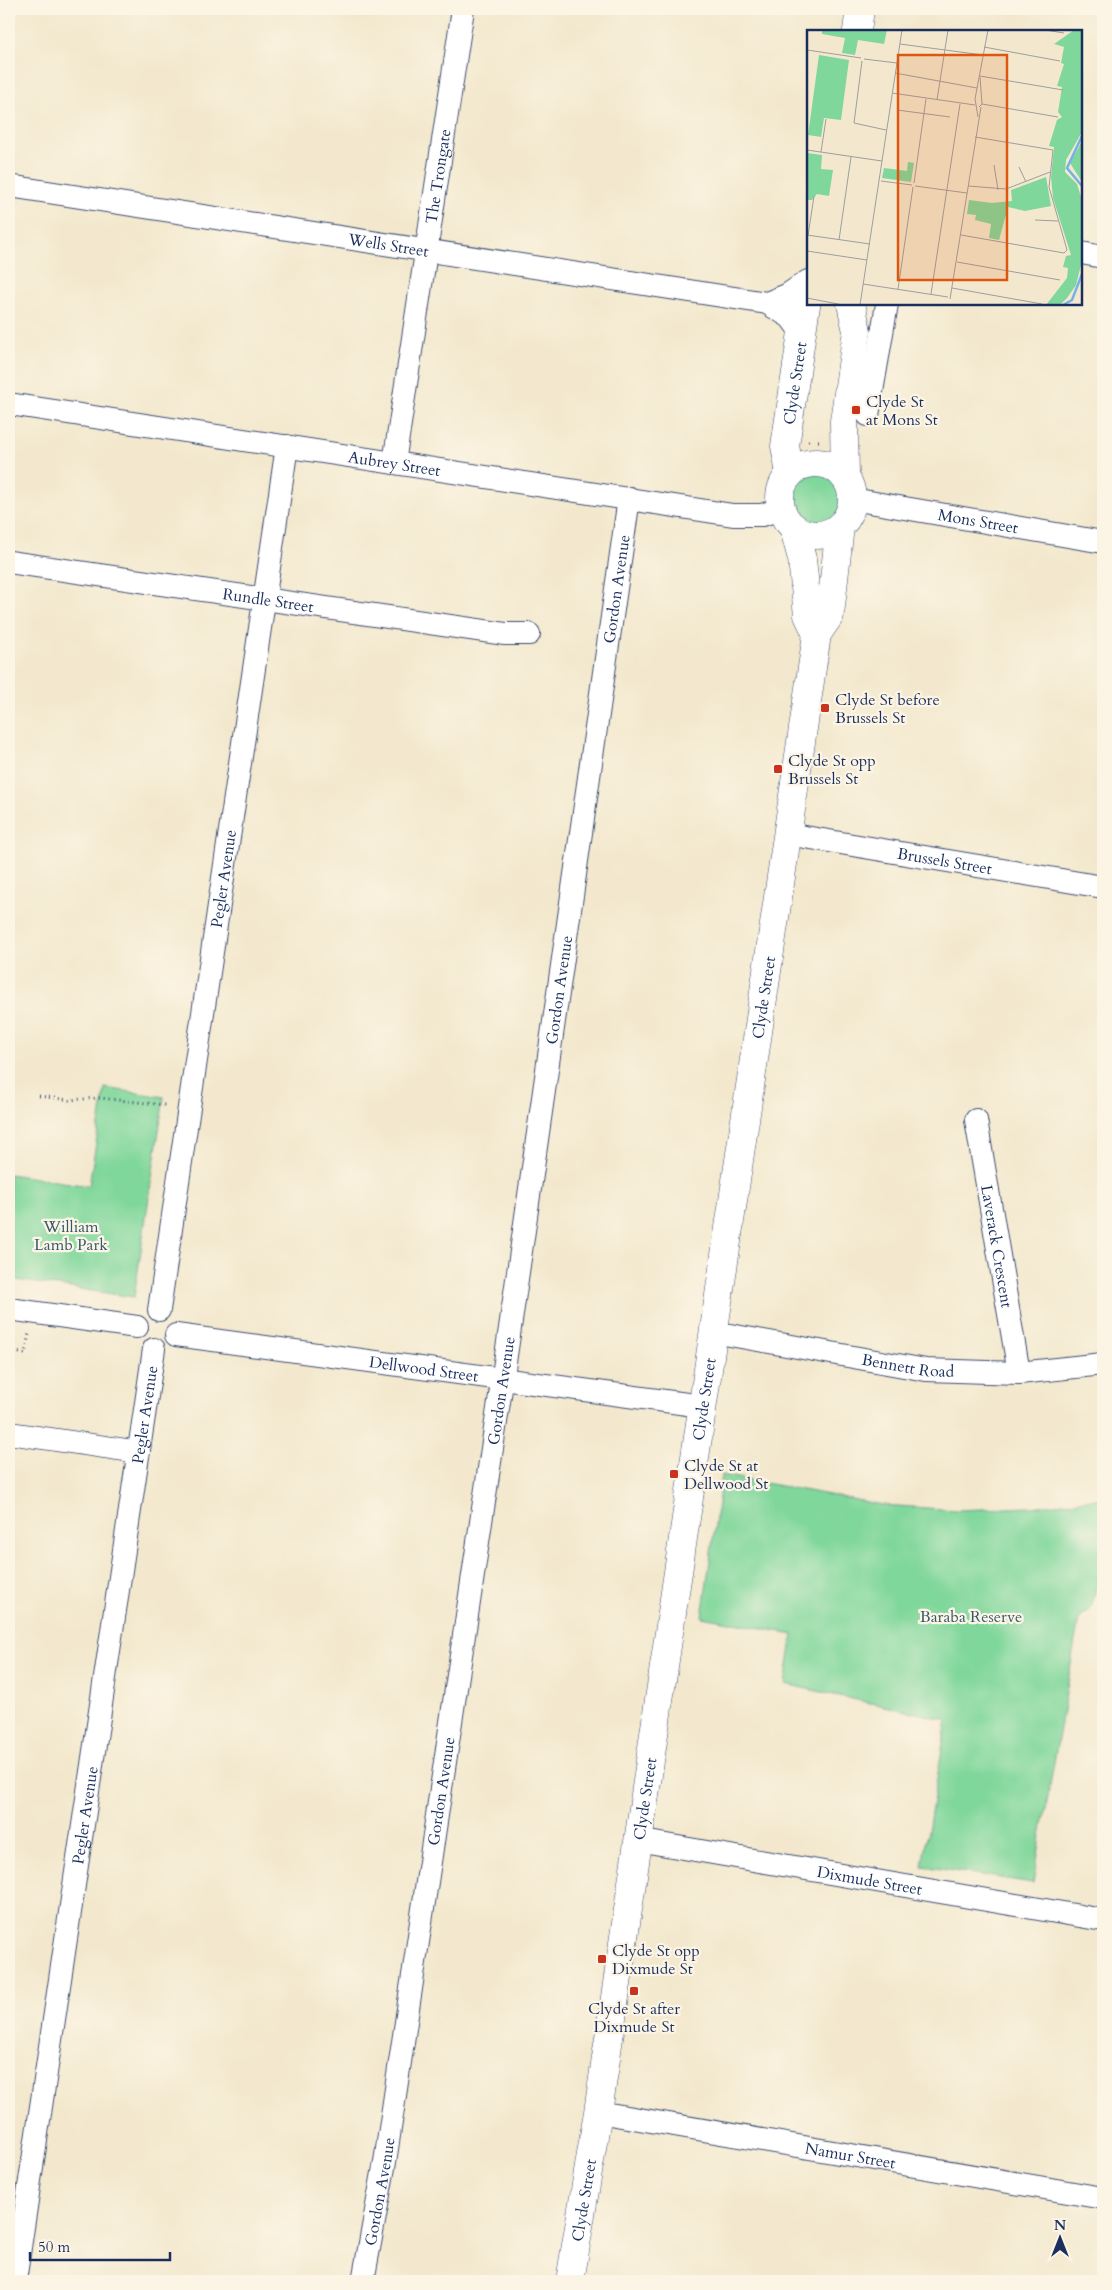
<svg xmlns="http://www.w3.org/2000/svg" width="1112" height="2290" viewBox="0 0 1112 2290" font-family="Cardo,serif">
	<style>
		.green { fill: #80d79b; stroke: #4e837c }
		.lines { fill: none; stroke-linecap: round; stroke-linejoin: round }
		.minor-casing { stroke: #3b4b6f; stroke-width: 24 }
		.major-casing { stroke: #3b4b6f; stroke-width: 29 }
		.path { stroke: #3b4b6f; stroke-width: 3; stroke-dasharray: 1 4; stroke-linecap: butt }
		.minor { stroke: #fff; stroke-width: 22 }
		.major { stroke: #fff; stroke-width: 28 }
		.poi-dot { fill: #c8321e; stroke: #fcf5e5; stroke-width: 2 }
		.labels { text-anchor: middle; stroke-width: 4.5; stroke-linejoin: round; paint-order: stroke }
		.street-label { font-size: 16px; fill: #1b2f5e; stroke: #fcf5e5 }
		.poi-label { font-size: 16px; fill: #1b2f5e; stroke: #fcf5e5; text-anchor: start }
		.park-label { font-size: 16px; fill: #34596d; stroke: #fcf5e5 }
		.inset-river { fill: none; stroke: #74b1e7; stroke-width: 2.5 }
		.inset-road { fill: none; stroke: #9d9ea1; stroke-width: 1 }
		.view { fill: #de5710; fill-opacity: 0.15; stroke: #de5710; stroke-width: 2.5 }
		.inset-edge { fill: none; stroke: #1b2f5e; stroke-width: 2.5 }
	</style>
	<rect width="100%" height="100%" fill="#fcf5e5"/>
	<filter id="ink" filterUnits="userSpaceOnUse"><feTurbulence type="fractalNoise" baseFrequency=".02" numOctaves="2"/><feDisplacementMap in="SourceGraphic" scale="10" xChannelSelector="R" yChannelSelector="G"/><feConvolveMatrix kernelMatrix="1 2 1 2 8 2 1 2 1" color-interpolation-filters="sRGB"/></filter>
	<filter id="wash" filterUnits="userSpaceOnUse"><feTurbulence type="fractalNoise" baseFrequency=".0096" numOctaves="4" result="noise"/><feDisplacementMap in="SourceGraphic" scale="20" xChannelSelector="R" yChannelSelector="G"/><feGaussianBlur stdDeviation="1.12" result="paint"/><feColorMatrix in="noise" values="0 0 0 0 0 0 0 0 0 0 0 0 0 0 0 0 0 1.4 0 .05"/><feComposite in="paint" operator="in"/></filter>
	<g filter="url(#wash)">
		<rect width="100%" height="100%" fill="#f3e8cd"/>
		<!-- green -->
		<path class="green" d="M792 498a25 25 0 1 1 50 0a25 25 0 1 1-50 0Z
			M105,1088L164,1097L134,1297L9,1279V1174L89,1186Z
			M722,1475L883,1505L957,1510L1031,1507L1103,1498V1559L1091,1609L1079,1618L1033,1883L922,1866L947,1720L785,1684L793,1634L702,1617Z"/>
	</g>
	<g filter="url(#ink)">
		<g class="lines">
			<!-- minor casing -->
			<g class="minor-casing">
				<g id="minor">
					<path id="s1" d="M9,186L767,303L790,317L801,332"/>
					<path d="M1081,253L1103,257"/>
					<path d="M767,303L787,295L808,281"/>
					<path id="s2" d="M9,404L733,515H762L780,509"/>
					<path d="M868,415L887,304"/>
					<path id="s3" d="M394,463L463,9"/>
					<path id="s4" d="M852,499L1103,542"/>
					<path id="s5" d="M9,562L505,634H529"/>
					<path id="s6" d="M787,834L1103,887"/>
					<path id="s7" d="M976,1120L1019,1373"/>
					<path d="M9,1309L137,1327"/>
					<path id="s8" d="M159,1310L287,446"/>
					<path id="s9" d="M713,1332L926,1370L1019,1373L1103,1364"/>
					<path id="s10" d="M176,1335L702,1406"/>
					<path d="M9,1433L139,1452"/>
					<path id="s11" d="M637,1840L1103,1920"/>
					<path id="s12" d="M598,2112L1103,2198"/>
					<path id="s13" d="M15,2281L154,1349"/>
					<path id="s14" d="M363,2281L385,2162L508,1342L629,498"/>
				</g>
			</g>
			<!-- major casing -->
			<g class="major-casing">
				<g id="major">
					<path d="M857,31L860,9"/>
					<circle cx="816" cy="499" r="36"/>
					<path id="s15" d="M790,473L785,446L808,292"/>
					<path d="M845,477L844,421L857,331L851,304"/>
					<path d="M794,529L802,559L808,615L817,634"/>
					<path id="s16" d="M570,2281L598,2112L817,634L830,615L840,526"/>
				</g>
			</g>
			<!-- path -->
			<path class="path" d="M808,441H822
				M39,1096L69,1100L99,1098L165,1105
				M9,1351L25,1354L29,1333"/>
			<!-- minor -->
			<use href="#minor" class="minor"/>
			<!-- major -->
			<use href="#major" class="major"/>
		</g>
	</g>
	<!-- markers -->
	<g class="poi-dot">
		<rect x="851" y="405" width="10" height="10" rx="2.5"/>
		<rect x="820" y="703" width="10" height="10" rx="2.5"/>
		<rect x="773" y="764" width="10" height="10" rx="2.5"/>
		<rect x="669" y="1469" width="10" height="10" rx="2.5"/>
		<rect x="597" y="1954" width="10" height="10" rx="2.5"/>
		<rect x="629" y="1986" width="10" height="10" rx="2.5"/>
	</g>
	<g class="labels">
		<!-- street labels -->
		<g class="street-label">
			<text dy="6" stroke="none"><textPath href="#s3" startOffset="290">The Trongate</textPath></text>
			<text dy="6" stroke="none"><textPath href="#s1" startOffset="384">Wells Street</textPath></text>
			<text dy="6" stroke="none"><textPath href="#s15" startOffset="91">Clyde Street</textPath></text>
			<text dy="6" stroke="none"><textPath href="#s2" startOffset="390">Aubrey Street</textPath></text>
			<text dy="6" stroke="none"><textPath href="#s4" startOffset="128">Mons Street</textPath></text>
			<text dy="6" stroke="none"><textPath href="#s14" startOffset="1711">Gordon Avenue</textPath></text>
			<text dy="6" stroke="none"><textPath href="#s5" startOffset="262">Rundle Street</textPath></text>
			<text dy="6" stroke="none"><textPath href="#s6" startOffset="160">Brussels Street</textPath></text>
			<text dy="6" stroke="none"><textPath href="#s8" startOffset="436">Pegler Avenue</textPath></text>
			<text dy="6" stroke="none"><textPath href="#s14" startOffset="1306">Gordon Avenue</textPath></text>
			<text dy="6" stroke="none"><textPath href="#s16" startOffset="1298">Clyde Street</textPath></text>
			<text dy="6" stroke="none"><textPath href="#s7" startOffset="128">Laverack Crescent</textPath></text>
			<text dy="6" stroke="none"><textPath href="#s9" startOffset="198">Bennett Road</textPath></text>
			<text dy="6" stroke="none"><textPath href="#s10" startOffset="250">Dellwood Street</textPath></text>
			<text dy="6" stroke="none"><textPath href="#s14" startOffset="901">Gordon Avenue</textPath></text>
			<text dy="6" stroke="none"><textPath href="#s16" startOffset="892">Clyde Street</textPath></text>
			<text dy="6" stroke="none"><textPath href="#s13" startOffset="876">Pegler Avenue</textPath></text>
			<text dy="6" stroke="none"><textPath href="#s14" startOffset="496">Gordon Avenue</textPath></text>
			<text dy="6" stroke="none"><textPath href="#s16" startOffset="488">Clyde Street</textPath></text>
			<text dy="6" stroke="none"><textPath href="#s13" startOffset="471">Pegler Avenue</textPath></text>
			<text dy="6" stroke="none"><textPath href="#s11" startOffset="236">Dixmude Street</textPath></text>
			<text dy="6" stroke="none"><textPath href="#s12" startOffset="256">Namur Street</textPath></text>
			<text dy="6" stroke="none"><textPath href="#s14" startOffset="91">Gordon Avenue</textPath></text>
			<text dy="6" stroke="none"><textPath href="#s16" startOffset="82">Clyde Street</textPath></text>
		</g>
		<!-- poi labels -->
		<g class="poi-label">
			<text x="866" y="407">Clyde St<tspan x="866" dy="18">at Mons St</tspan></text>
			<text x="835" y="705">Clyde St before<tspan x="835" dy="18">Brussels St</tspan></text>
			<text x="788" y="766">Clyde St opp<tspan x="788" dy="18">Brussels St</tspan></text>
			<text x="684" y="1471">Clyde St at<tspan x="684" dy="18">Dellwood St</tspan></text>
			<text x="612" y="1956">Clyde St opp<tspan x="612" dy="18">Dixmude St</tspan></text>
			<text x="634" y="2014" text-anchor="middle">Clyde St after<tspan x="634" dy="18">Dixmude St</tspan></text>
		</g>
		<!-- park labels -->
		<g class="park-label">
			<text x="71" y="1232">William<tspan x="71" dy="18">Lamb Park</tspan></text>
			<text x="971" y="1622">Baraba Reserve</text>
		</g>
	</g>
	<!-- overview -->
	<g transform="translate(807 30)">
		<rect width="275" height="275" fill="#f3e8cd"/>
		<path d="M15,0H80L77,14L51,10L48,25L35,23L38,8L15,4ZM267,0H275V102L259,130L258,142L270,154L275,170V231L269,255L260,268L253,275H239L260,248L261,238L256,237L259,226L264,225L246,168L244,147L247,117L242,116L250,90L255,87L251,82L255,57L250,56L257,34L254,33L257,17L247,14ZM12,25L42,30L34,90L17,88L14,107L1,105ZM275,111V152L263,133ZM0,123L15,125L14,139L26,140L22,166L10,164L5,170H0ZM101,132L107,133L104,152L75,148L77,138L100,141ZM239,147L244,176L218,181L201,177L192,210L182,208L184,194L168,190L169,185L160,184L162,170L185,173L205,171L204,160Z" fill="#80d79b"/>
		<path class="inset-river" d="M275,106L260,138L275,156M256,275L265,270L275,244"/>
		<path class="inset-road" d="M238,0L257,3M93,14L176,25M177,17L253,31M0,20L54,28M57,29L90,33M55,31L47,93L79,100M88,43L170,58M173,46L256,60M85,63L168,75M130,70L141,0M175,74L251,87M172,77L175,74L173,47M90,80L143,87M171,87L168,69L181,0M0,120L75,131M14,122L19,89M187,135L191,160M212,137L219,152M74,151L105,155M107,153L119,69M108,156L160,163M161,156L199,159L243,142M228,190L251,191M0,205L63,214M154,205L257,223L260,220L242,157L246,120L168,107M1,206L7,166M32,210L44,127M0,221L60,230M150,232L253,250M56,254L141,267M145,258L235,274M91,259L106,157M124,264L153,74M0,268L36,275M143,269L174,77M53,275L95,0"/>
		<path class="view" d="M91,25H200V250H91Z"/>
		<rect width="275" height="275" class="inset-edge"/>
	</g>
	<!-- margin -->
	<rect width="1112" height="2290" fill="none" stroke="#fcf5e5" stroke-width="30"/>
	<!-- north arrow -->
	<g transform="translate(1060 2238)" stroke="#fcf5e5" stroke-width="4" paint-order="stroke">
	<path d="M0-4L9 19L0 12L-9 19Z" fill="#1b2f5e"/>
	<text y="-8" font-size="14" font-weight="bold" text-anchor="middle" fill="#1b2f5e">N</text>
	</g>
	<!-- scale -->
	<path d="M30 2252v8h140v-8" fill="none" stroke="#1b2f5e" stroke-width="2.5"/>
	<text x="38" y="2252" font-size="15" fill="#1b2f5e" stroke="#fcf5e5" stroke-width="4" paint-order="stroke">50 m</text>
</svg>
